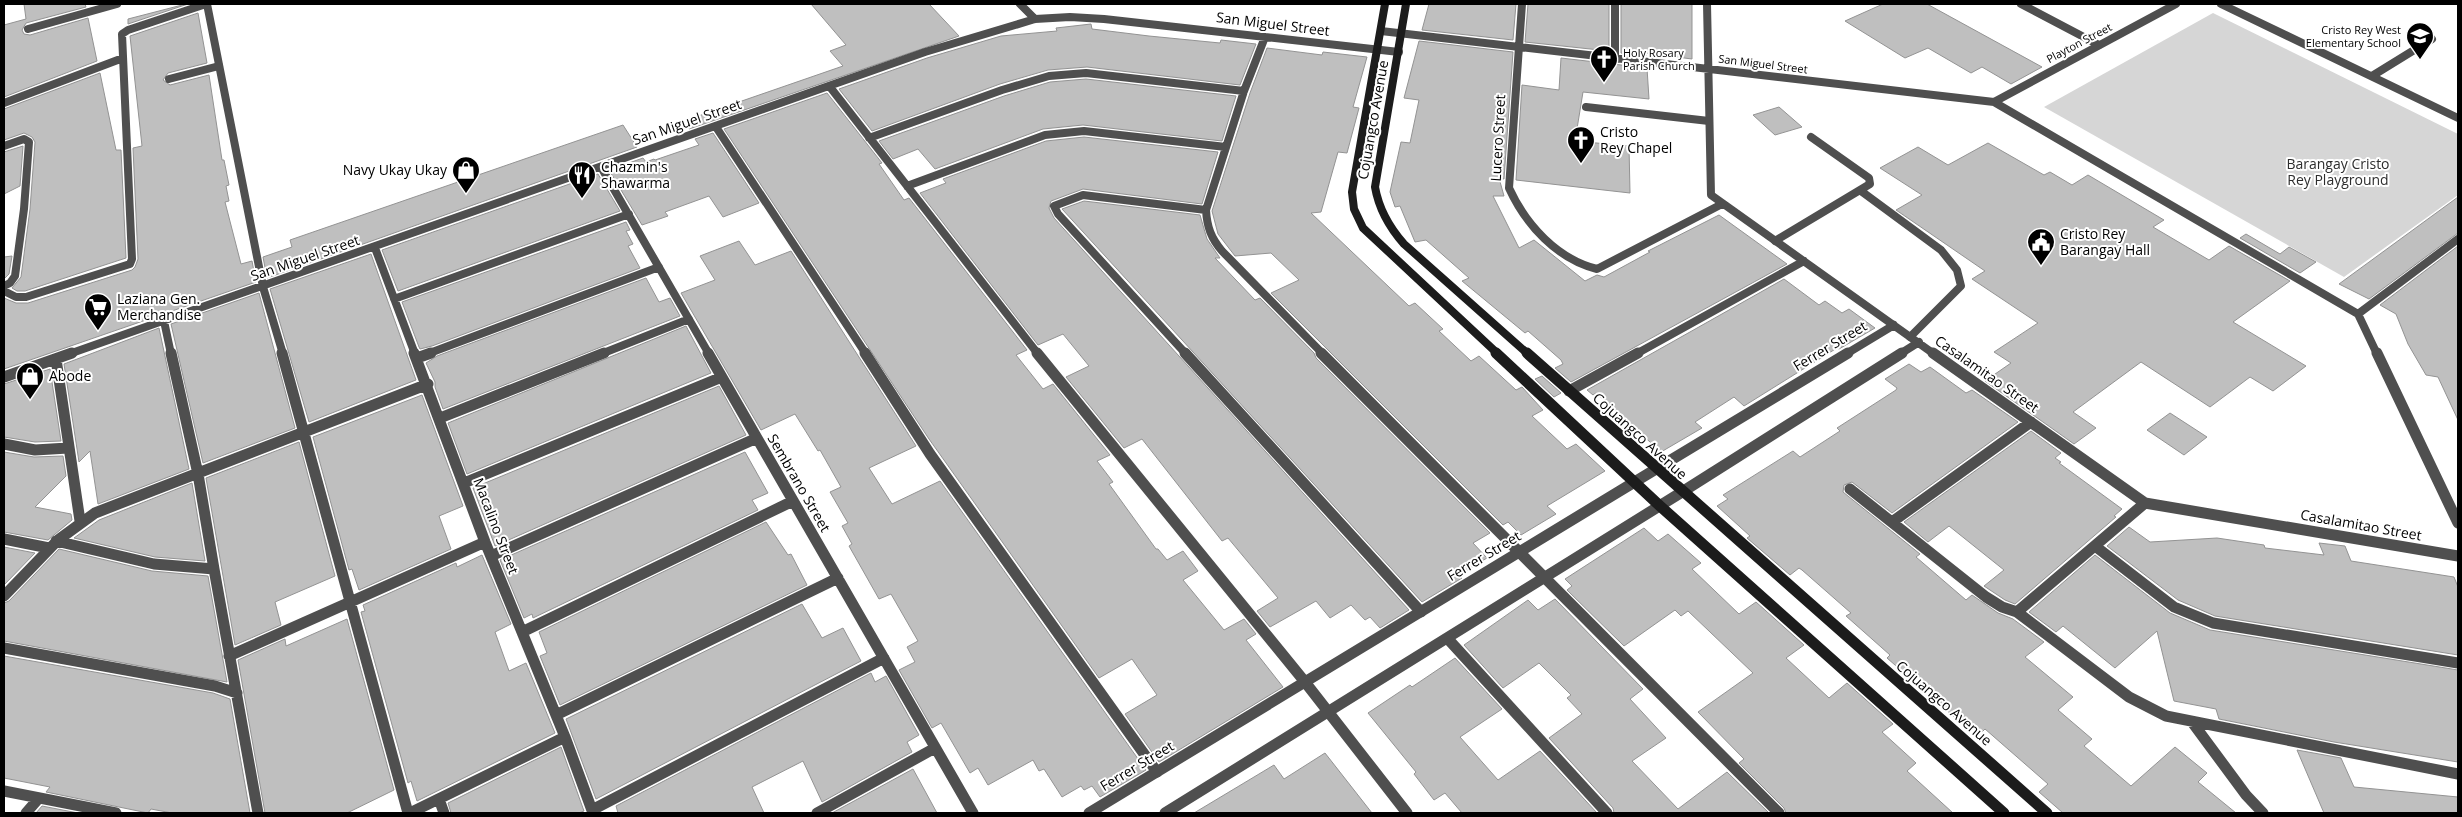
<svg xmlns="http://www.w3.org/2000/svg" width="2462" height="817" viewBox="0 0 2462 817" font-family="'Open Sans',sans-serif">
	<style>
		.green { fill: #d6d6d6 }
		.building { fill: #bfbfbf; stroke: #939393 }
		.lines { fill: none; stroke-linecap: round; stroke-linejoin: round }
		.service { stroke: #4f4f4f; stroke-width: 8 }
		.minor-far1 { stroke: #4f4f4f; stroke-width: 8 }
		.minor { stroke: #4f4f4f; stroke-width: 11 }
		.tertiary { stroke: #4f4f4f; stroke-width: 11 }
		.secondary-far1 { stroke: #1c1c1c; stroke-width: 8 }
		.secondary { stroke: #1c1c1c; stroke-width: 11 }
		.labels { text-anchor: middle; stroke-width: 4; stroke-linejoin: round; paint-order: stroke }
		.far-poi-label { font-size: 11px; fill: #000; stroke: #fff; text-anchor: end }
		.far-street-label { font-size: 11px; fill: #000; stroke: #fff }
		.street-label { font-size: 14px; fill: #000; stroke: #fff }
		.poi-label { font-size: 14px; fill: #000; stroke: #fff; text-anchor: start }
		.park-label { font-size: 14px; fill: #2d2d2d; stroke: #fff }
	</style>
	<rect width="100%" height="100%" fill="#fff"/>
	<!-- green -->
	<path class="green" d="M2213,13L2458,134V195L2344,277L2044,107Z"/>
	<!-- building -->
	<path class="building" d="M24,4H85L86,7L26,23L22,30L24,34L30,35L88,18L97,61L4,97V25L26,19Z
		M186,4H188L128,24V19Z
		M811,4H929L959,36L689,129L684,121L843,66L830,51L846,45Z
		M1429,4H1516L1513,40L1422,30Z
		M1528,4H1609V51L1525,42Z
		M1621,4H1692V59L1646,53V56L1621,53Z
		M1883,4H1927L2042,67L2011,84L1982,67L1971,73L1928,48L1905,58L1845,21Z
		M198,13L207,63L168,73L163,80L170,85L209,75L222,160H224L229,185L226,186L229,201L225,202L241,264L252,261L256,282L4,369V298L16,303H28L132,270L135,267L138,259L133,148L142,146L130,36Z
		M1091,24L1092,29L1149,36L1220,43L1221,40L1256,44L1240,85L1087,67L1048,70L1000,84L872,131L839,89L927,58L1001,36L1057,31L1056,28Z
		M1419,41L1513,52L1504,179L1499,178L1504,196H1493L1519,248L1534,240L1585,281L1597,275L1604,277L1650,252L1648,251L1719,215L1787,264L1571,382L1555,368L1563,364L1561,360L1528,331L1525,333L1462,281L1469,278L1426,240L1415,242L1400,206L1395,207L1390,192L1401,142L1410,143L1419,100L1404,98Z
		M1267,48L1322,55L1323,52L1367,57L1353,107L1359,108L1347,153L1338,152L1321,212L1311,213L1409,306L1415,303L1443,329L1439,331L1471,361L1479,356L1516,390L1522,387L1543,410L1532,416L1567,449L1576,444L1605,471L1547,506L1556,514L1521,535L1508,522L1503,525L1271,293L1299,280L1271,253L1235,256L1218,234L1212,211L1250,93Z
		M1561,58L1647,68L1649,99L1583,92L1575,141L1629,146L1630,193L1516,180L1522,85L1559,90Z
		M100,73L116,150H121L126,258L25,291H17L12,288L21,277L30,209L35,142L32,137L24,133L4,140V109Z
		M1086,79L1236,96L1222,141L1083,125L1043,129L935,169L918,149L893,159L879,141L1004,96L1050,82Z
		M827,93L882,163L879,164L904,200L909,198L1027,350L1016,355L1043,389L1053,384L1110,455L1097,461L1113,482L1109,484L1156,549H1158L1167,560L1183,551L1198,571L1183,580L1224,630L1244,619L1256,634L1246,640L1283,687L1159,762L1125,714L1157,695L1132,659L1099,678L929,439L724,129Z
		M1779,107L1802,127L1775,135L1753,115Z
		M623,125L637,147L267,278L263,257L292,247L290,240Z
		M713,133L759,203L723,217L709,196L665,212L668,216L642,225L609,170L643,158L646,162L654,159L655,160L699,145L695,139Z
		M1084,137L1218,152L1202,204L1083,189L1051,201L1049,208L1054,218L1409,610L1380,628L1370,617L1365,620L1351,605L1330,618L1316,601L1270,627L1257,611L1278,598L1228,538L1222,541L1142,439L1124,448L1066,377L1089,366L1063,334L1038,345L920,193L946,183L943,179L1046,141Z
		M1988,143L2044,175L2050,172L2072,185L2088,175L2164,220L2153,227L2209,260L2229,246L2290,281L2233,322L2306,366L2273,391L2250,377L2210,407L2141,362L2073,412L2096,428L2074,444L1985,381L2011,363L1994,352L2038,323L1972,279L1985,271L1896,210L1922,195L1880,168L1918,147L1948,165Z
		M23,146L20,186L4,194V152Z
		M598,174L620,211L398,291L382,250Z
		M2458,197V233L2369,299L2339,284Z
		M1084,201L1200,215L1207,239L1220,258H1215L1255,300L1260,298L1314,353L1316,358L1490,533L1473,543L1487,558L1459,575L1462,578L1422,602L1062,209Z
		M626,222L630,230L626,231L633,244L628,246L640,268L432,346L420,349L419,347L402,302Z
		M2246,234L2280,254L2289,247L2316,262L2300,273L2240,238Z
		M739,241L755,265L791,251L916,446L869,468L892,504L940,481L1146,770L1100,797L1092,786L1084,790L1081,786L1062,797L1044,769L1039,771L1033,760L988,785L978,768L970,773L941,723L932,728L899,670L915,662L907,647L918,641L891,594L879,599L849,546L852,544L842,526L848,523L830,492L841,487L820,450L818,451L795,414L761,430L681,293L715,280L700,256Z
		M2458,246V420L2438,377L2426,375L2408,344L2396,314L2380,305Z
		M371,254L416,380L309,422L270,289Z
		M12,256L9,274L4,279V257Z
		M646,278L659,302L670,298L680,316L443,409L435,387V382L426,363L437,356Z
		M1784,279L1819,305L1825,301L1842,313L1849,309L1875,328L1839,349L1837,348L1744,406L1734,397L1695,422L1702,428L1661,452L1596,393L1593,395L1587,390Z
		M259,293L295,428L203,463L171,324Z
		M686,326L711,373L467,474L448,423Z
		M159,328L189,469L98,504L90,451L79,462L64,364Z
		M1909,364L1921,372L1930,367L1966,393L1972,390L2018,422L1892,513L1852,482L1844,485L1843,492L1920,554L1916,557L1966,600L1972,595L1998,613L2013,619L2044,642L2025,657L2073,697L2058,710L2092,739L2084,746L2131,786L2175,747L2207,773L2198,782L2236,813H2063L2039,792L2048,784L1985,729L1977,737L1887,658L1890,655L1846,616L1851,613L1802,570L1799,568L1790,575L1747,538L1750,536L1717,506L1728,499L1723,495L1793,451L1800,457L1840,431L1837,428L1896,390L1897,388L1885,379Z
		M50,369L61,441L35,442L4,437V384Z
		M1542,376L1561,393L1554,397L1535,379Z
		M719,386L746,435L495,546L473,488Z
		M422,395L463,506L439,516L451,549L359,590L352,569L349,570L313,437Z
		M2170,413L2207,437L2184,455L2147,430Z
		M2031,431L2061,453L2055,458L2061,462L2059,463L2122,509L2114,516L2116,517L2015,604L2005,600L1984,586L2004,570L1949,526L1928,542L1904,522Z
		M299,442L335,576L275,602L281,625L235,645L206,478Z
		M4,452L34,457L63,456L66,476L35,507L71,514L72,520L48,540L4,532Z
		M745,452L768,493L752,500L758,510L533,618L532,614L524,618L500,560Z
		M192,483L205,561L155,557L74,538L99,520Z
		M766,522L788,555L791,554L807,585L560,705L540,656L547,653L539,632Z
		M2129,527L2150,542L2217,538L2264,545L2265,548L2324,555L2319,543L2345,546L2351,561L2454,577L2458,587V655L2215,616L2178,600L2107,546Z
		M1644,528L1658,541L1668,534L1701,563L1692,569L1739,614L1756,602L1804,645L1786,658L1829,698L1847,683L1893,724L1882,732L1916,763L1907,771L1953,813H1786L1784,808L1739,763L1744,759L1698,712L1753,673L1688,611L1681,616L1675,610L1624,646L1567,590L1572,586L1565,579Z
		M4,547L35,553L4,585Z
		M59,549L152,571L208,576L227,682L4,641V603L9,601Z
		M482,555L511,624L495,632L509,671L526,663L555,733L417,801L411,781L408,783L361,612L365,611L363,605L456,563L457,567Z
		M2095,555L2170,613L2210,630L2458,670V762L2334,742L2219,719L2216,709L2174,701L2157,631L2115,668L2063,626L2056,632L2029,612Z
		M1555,599L1643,689L1630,699L1666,738L1632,761L1678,809L1727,772L1769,813H1614L1613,808L1549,738L1582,714L1567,698L1571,695L1539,663L1503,688L1464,645L1528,600L1538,610Z
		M802,604L822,638L843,628L861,661L596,799L566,719Z
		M347,619L394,790L347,813H265L238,660L285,639L286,646Z
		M4,656L213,693L230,699L250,813H172L151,809L148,813L46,792L50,787L4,778Z
		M1455,658L1502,709L1460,737L1498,780L1540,751L1597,813H1462L1445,793L1434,800L1414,774L1416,772L1368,713L1410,685L1412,687Z
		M871,673L875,682L886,676L919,735L907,742L912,752L822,802L803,761L752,787L764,813H618L616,806Z
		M561,747L584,811L579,813H451L448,803Z
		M2297,750L2341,758L2354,787L2458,797V813H2324Z
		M1325,753L1372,813H1194L1274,765L1284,779Z
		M913,769L937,813H832Z
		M42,806L78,813H36Z"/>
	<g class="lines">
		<!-- service -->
		<path class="service" d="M2021,4L2099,45
			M2372,76L2432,39
			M169,79L219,66
			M1586,107L1709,121
			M1861,191L1941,250L1957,270L1961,286L1910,337
			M1775,241L1870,184L1869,178L1811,137"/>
		<!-- minor-far1 -->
		<path class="minor-far1" d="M207,4L263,287L283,354
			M1020,4L1035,19
			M1522,4L1509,188C1526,225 1557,259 1597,269L1722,204
			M1615,4V59
			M1707,4L1711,195L1934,354
			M2221,4L2458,118
			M28,29L117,4
			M1381,31L1994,102L2358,314L2377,354
			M1265,37L1244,91L1206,210C1207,227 1211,238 1222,251L1323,354
			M830,87L1038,354
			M1994,102L2176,4
			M4,103L123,58
			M716,127L866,354
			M869,138L1002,90L1049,76L1086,73L1244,91
			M4,146L24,139L29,142L24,209L15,276L10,283L4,286
			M601,167L709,354
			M907,186L1045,135L1084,131L1226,147
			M375,248L415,354
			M4,291L16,297H26L130,264L132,259L122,34L128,30L206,4
			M394,299L629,214
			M2358,314L2458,239
			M164,321L171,354
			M69,354L925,52L1035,19L1070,17L1104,19L1399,52
			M427,354L659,267
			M601,354L689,319
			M1186,354L1058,214L1054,206L1083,195L1206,210
			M1636,354L1804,261
			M1846,354L1894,325
			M1900,354L1919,342"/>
		<!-- minor -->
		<path class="minor" d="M282,353L408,813
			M414,353L485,542L565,737L593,813
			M708,353L973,813
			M865,353L930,454L1157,772
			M1037,353L1305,682L1407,813
			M1185,353L1421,612
			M1321,353L1779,813
			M1933,353L2145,503L2458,556
			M2377,353L2458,523
			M417,358L431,353
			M56,359L80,521
			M4,377L72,353
			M1569,391L1638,353
			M440,418L604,353
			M4,444L35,450L68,448
			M1656,469L1848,353
			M464,483L722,377
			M1850,489L1986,597L2002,607L2017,612
			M1682,492L1902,353
			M2145,503L2017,612L2129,697L2166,716L2458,774
			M1892,522L2031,422
			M4,539L49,548
			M56,541L154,564L214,569L198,474L171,353
			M2095,546L2174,607L2213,623L2458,663
			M491,556L757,438
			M214,569L258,813
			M4,596L58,540L95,513L428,384
			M522,632L793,501
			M1448,639L1607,813
			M4,648L215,686L237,693
			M229,656L485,542
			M556,715L838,578
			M2192,722L2246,795L2263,813
			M4,791L116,813
			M439,799L444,813
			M592,810L884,658
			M26,813L39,798
			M410,813L565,737
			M817,813L935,748"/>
		<!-- tertiary -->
		<path class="tertiary" d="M1089,813L1656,469
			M1165,813L1682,492"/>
		<!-- secondary-far1 -->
		<path class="secondary-far1" d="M1385,4L1352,192L1354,209L1363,228L1498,354
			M1406,4L1375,187C1379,210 1389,227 1404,244L1528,354"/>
		<!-- secondary -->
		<path class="secondary" d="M1496,353L1660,506L2004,813
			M1527,353L2047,813"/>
	</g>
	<!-- icons -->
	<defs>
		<g id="school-pin" transform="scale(1.4375)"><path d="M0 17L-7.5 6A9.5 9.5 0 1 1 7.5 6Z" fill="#000" stroke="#fff"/><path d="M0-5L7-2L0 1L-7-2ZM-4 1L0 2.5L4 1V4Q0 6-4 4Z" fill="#fff"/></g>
		<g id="church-pin" transform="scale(1.4375)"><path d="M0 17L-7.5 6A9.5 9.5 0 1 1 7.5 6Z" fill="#000" stroke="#fff"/><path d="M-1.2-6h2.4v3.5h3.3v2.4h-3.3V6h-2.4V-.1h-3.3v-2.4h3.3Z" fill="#fff"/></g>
		<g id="shop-pin" transform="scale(1.4375)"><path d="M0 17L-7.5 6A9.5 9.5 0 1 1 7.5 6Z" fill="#000" stroke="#fff"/><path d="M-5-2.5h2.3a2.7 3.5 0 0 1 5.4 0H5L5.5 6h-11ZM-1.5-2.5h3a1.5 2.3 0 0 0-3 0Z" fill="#fff"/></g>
		<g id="restaurant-pin" transform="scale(1.4375)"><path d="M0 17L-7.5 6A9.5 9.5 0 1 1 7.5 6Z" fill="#000" stroke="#fff"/><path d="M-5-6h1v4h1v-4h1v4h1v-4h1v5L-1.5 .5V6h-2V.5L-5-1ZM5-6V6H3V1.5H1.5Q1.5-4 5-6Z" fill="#fff"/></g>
		<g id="civic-pin" transform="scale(1.4375)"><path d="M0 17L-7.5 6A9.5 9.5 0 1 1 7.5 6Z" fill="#000" stroke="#fff"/><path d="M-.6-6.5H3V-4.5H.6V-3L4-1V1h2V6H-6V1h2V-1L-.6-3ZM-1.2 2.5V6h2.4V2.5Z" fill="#fff"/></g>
		<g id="supermarket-pin" transform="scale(1.4375)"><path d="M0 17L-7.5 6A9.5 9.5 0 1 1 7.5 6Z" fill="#000" stroke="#fff"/><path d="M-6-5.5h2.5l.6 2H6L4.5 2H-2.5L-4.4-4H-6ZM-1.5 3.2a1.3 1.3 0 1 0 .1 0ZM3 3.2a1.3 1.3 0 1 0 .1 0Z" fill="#fff"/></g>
	</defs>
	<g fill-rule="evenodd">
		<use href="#school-pin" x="2420" y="36"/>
		<use href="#church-pin" x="1604" y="59"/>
		<use href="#church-pin" x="1581" y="140"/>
		<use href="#shop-pin" x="466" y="170"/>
		<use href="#restaurant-pin" x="582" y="175"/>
		<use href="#civic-pin" x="2041" y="242"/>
		<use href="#supermarket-pin" x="98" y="307"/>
		<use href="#shop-pin" x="30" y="376"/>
	</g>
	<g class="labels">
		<!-- far-poi labels -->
		<g class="far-poi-label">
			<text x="2401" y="34">Cristo Rey West<tspan x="2401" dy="13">Elementary School</tspan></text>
			<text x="1623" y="57" text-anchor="start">Holy Rosary<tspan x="1623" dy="13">Parish Church</tspan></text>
		</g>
		<!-- far-street labels -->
		<g class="far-street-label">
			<text transform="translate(2079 43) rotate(-28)" y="4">Playton Street</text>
			<text transform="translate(1763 64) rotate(7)" y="4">San Miguel Street</text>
		</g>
		<!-- street labels -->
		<g class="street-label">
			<text transform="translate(1273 24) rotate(7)" y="5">San Miguel Street</text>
			<text transform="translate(1373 120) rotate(-80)" y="5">Cojuangco Avenue</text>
			<text transform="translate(687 122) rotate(-19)" y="5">San Miguel Street</text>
			<text transform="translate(1498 138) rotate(-87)" y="5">Lucero Street</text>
			<text transform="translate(305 258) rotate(-19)" y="5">San Miguel Street</text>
			<text transform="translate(1830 346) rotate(-31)" y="5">Ferrer Street</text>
			<text transform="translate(1987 374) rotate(35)" y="5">Casalamitao Street</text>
			<text transform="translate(1640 436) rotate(42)" y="5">Cojuangco Avenue</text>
			<text transform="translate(799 483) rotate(60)" y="5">Sembrano Street</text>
			<text transform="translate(2361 525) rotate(10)" y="5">Casalamitao Street</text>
			<text transform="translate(496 526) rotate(69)" y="5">Macalino Street</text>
			<text transform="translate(1484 556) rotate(-31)" y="5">Ferrer Street</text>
			<text transform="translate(1944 703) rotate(41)" y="5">Cojuangco Avenue</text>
			<text transform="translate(1137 766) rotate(-31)" y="5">Ferrer Street</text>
		</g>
		<!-- poi labels -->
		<g class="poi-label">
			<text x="1600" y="137">Cristo<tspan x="1600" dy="16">Rey Chapel</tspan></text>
			<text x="601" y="172">Chazmin's<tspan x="601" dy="16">Shawarma</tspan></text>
			<text x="447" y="175" text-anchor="end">Navy Ukay Ukay</text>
			<text x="2060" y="239">Cristo Rey<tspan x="2060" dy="16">Barangay Hall</tspan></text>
			<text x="117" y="304">Laziana Gen.<tspan x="117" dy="16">Merchandise</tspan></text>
			<text x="49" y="381">Abode</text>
		</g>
		<!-- park labels -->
		<g class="park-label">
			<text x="2338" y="169">Barangay Cristo<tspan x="2338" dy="16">Rey Playground</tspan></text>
		</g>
	</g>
	<!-- border -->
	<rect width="2462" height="817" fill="none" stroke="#000000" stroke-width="10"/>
</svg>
